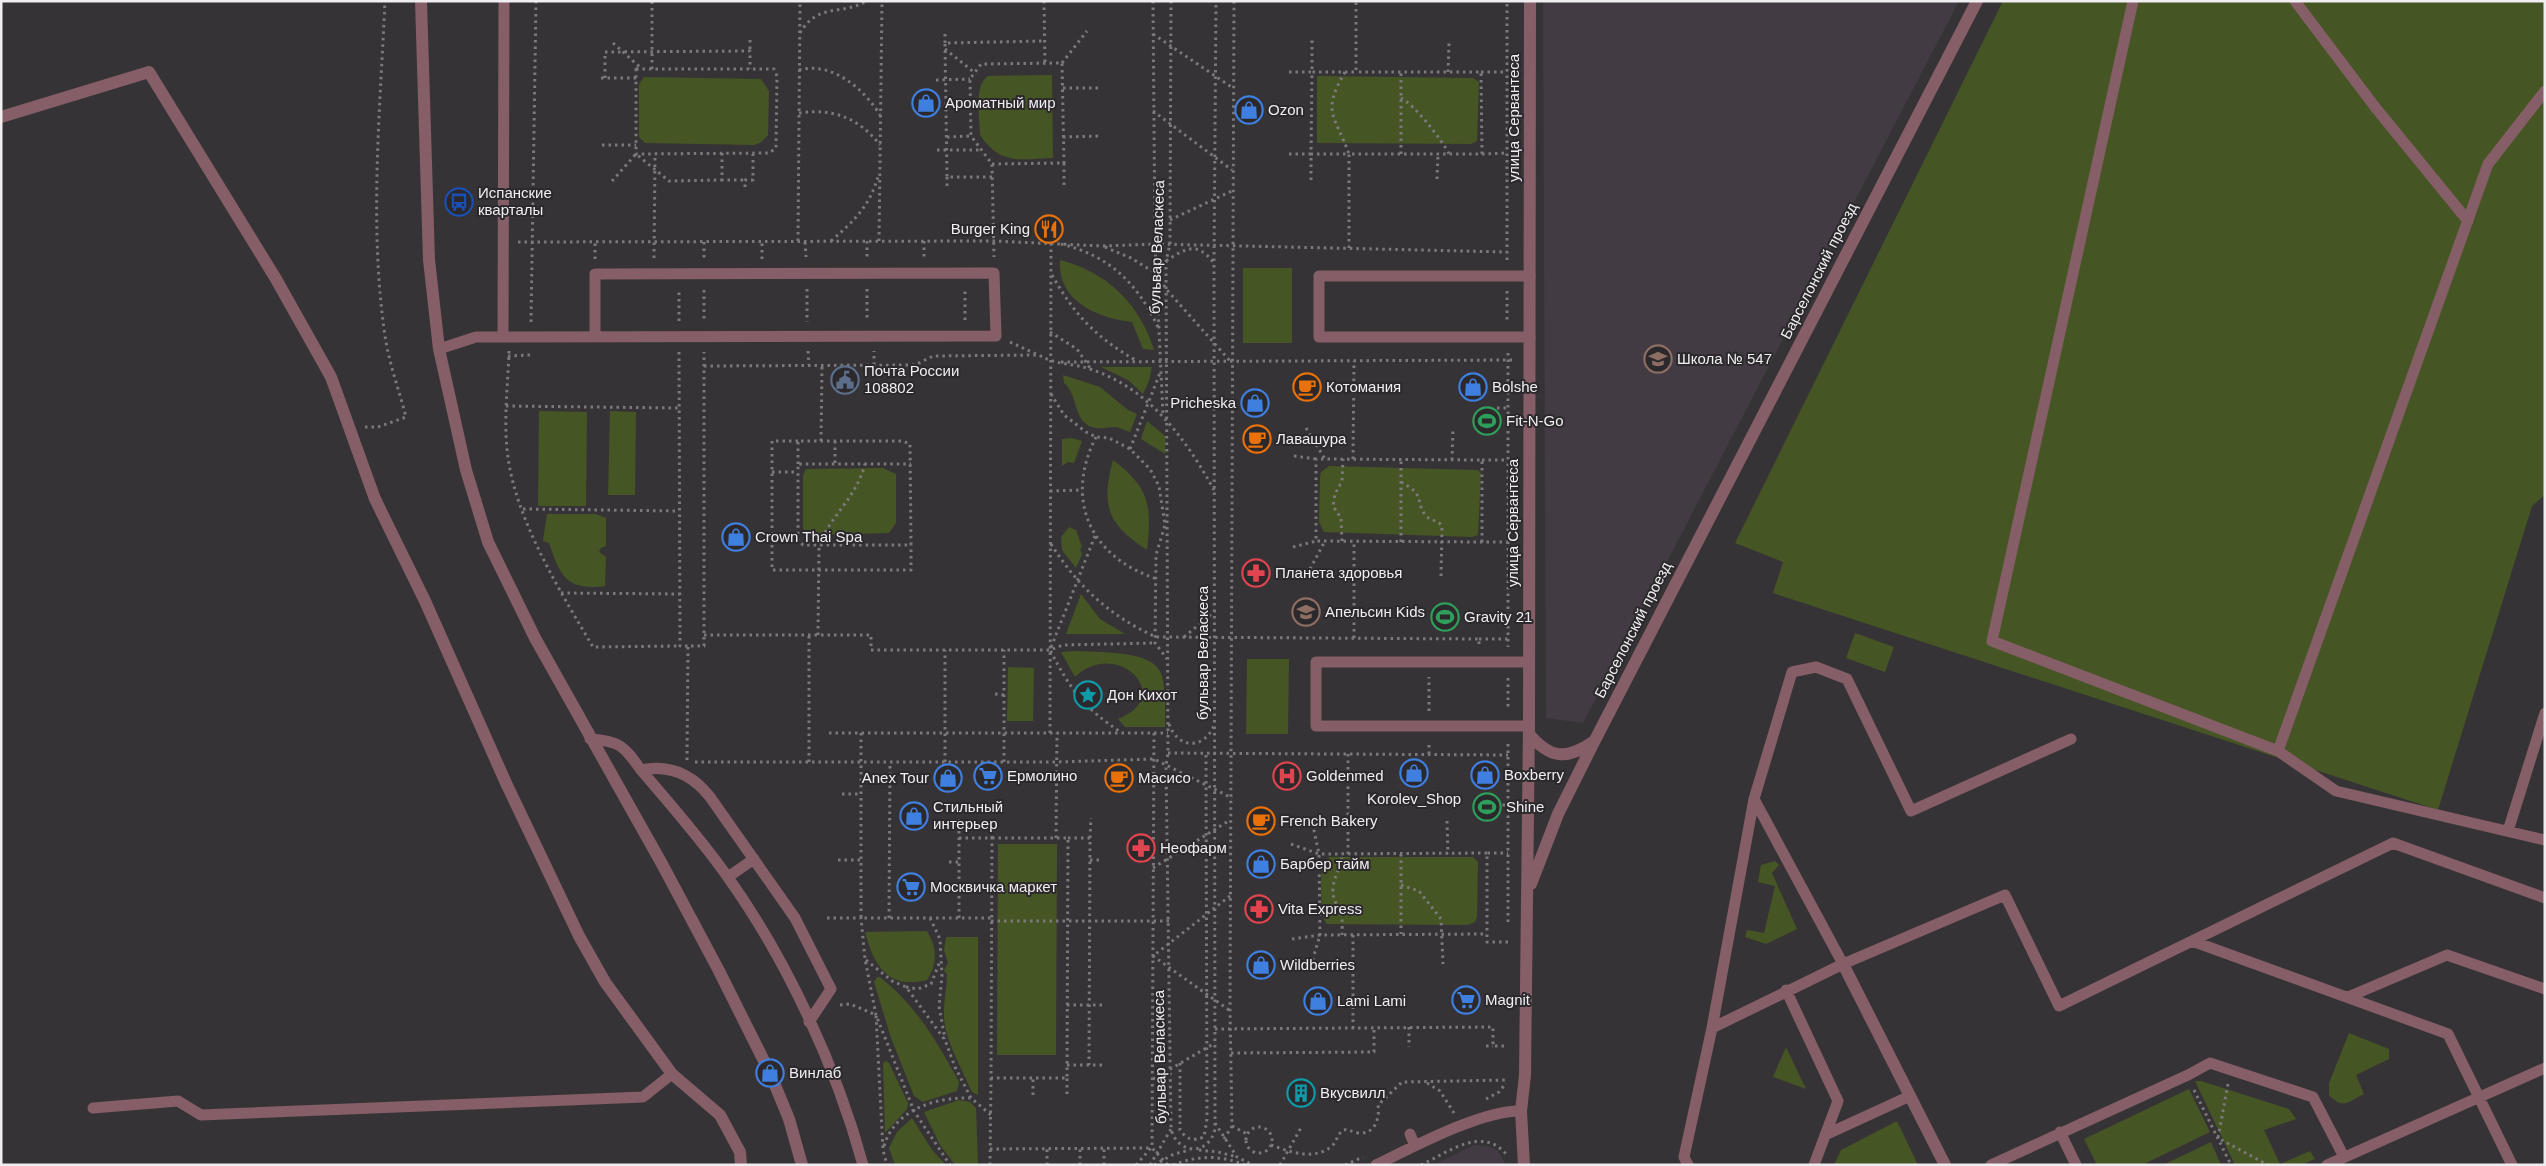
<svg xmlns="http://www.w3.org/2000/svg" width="2546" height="1166" viewBox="0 0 2546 1166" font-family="Helvetica,sans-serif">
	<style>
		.built { fill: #423b43 }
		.green { fill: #465524 }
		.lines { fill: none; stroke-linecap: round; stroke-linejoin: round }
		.path { stroke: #7b797b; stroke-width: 3; stroke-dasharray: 2.5 4; stroke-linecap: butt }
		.service { stroke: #855e67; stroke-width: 11 }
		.minor { stroke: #855e67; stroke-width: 12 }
		.labels { text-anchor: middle; stroke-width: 4; stroke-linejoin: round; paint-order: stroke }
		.poi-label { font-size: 15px; fill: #f0eef0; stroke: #2c292c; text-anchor: start }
		.street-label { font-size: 15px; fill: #f0eef0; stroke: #2c292c }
	</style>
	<rect width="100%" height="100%" fill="#363336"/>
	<!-- built -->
	<path class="built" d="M1543,1H1959L1583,723L1546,718Z
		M1474,1145L1487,1146L1497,1150L1506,1165H1433Z"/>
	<!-- green -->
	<path class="green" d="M2003,1H2545V495L2532,506L2438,810L1773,593L1783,562L1735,543Z
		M1052,75L1053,158C1021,159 1001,166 980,135C980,119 973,86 988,76Z
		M1317,76L1473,78L1479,82L1477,141L1471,144L1317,143Z
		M644,77L761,79L769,91L768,135L760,143L754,145L645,143L639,137V84Z
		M1060,260C1107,272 1140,304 1154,350L1143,349L1132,322C1097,318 1057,301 1060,260Z
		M1243,268H1292V343H1243Z
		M1101,367H1152L1149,381L1143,394L1128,380Z
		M1063,375L1100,387L1128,410L1137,414L1130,432C1126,431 1119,427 1115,427C1107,427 1101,430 1092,427C1073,421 1078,394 1064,383Z
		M539,411L587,412L586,506H538Z
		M610,411L636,412L635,495H608Z
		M1147,421L1165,436V454L1141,439Z
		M1072,438L1082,441L1074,463L1068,462L1062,466V439Z
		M1113,460C1150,488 1152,506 1147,550C1107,524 1101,506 1113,460Z
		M1329,466L1478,470L1481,473L1478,535L1472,537L1324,532L1319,522L1320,477L1321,472Z
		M883,468L896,474V523L889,533L813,535L805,532L803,528V475L806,469Z
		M547,514H596L606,518V546L601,548L599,552L606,557L605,586C567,591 560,576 549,543L543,541Z
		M1069,527L1076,530L1082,547L1080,549L1082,554L1076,568L1062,550L1061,537Z
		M1081,594L1100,619L1125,634H1066Z
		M1855,633L1894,647L1885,672L1846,658Z
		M1078,651C1100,653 1155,649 1162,676C1166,693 1165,711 1165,727H1125L1118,719C1177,696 1116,637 1075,677L1061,652Z
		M1247,659H1289L1288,734H1246Z
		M1008,667L1034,668L1033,721H1007Z
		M998,844H1057L1056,1055H997Z
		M1331,857H1473L1478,862L1477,917L1475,922L1467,925L1327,924C1320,918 1320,874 1323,864C1324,860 1327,858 1331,857Z
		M1775,861L1779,865L1772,873L1797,929L1766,944L1745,937L1747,930L1764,933L1775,886L1758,882L1761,865Z
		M927,931C937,948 938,963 927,980C887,990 874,965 865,932Z
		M946,937H978V1095L972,1092L969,1086C959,1062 943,1037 944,1011C944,999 947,987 947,975L944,970L948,963L944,950Z
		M877,977H880C918,1008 936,1040 959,1082L957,1091L923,1102L914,1096L891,1038L874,982Z
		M2349,1033L2389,1049V1059L2356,1075L2364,1094C2348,1102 2343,1110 2329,1095V1083Z
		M1786,1047L1806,1089L1773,1077Z
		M886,1061L889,1063L908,1103L907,1109L885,1133L883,1063Z
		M2195,1081H2201L2289,1109L2296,1119L2264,1130L2280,1164L2310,1151L2315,1159L2301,1165H2235Z
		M2189,1089L2210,1132L2142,1165H2097L2084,1139Z
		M959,1100L970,1102L976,1108L978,1165H955L940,1145L924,1112Z
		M912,1118L932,1150L946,1165H895L889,1148L897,1132Z
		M1897,1121L1918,1165H1834L1841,1150Z
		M2211,1142L2221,1165H2163Z"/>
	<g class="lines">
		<!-- path -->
		<path class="path" d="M1044,1L1045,63
			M1153,1L1155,244L1163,415
			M1171,1L1170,244L1166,261L1168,753L1166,765L1171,1129C1178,1155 1209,1156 1215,1129L1214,263L1216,1
			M800,33C818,2 842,16 866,1
			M1153,34L1233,88
			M750,40V51
			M613,43L642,69
			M945,43V34
			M945,49L975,73
			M1062,63L1087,31
			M636,69H774L777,76L776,148L769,153L636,154Z
			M652,69V1
			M799,70C832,61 864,89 880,115
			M1289,72H1312V40
			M1345,72C1321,113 1335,115 1349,154H1482L1481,72H1356
			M1448,72L1449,43
			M1481,72H1507
			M601,78H636
			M605,78V52L750,51V69
			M936,80L970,79
			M1063,88H1100
			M1401,98C1414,104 1443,141 1449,154
			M1153,111L1232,170
			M799,113C833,108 859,118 880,145
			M947,137L971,136
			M1063,137L1101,136
			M602,145H636
			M937,150H981
			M722,153V180H745
			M1289,154H1311V183
			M1401,154V72
			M1482,154L1507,153
			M1064,163V185
			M992,164L1064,163L1062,63L981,64L970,79L971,136L992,164L994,257
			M947,177V188
			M992,177H947L945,43L1044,41
			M1437,179L1438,154
			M612,181L636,154L669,181L722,180
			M745,187V180H753V154
			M1170,220L1234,190
			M798,241L800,1
			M831,241C856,219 869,207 879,174
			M867,241V258
			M879,241L882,1
			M924,241V257
			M518,242L994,241L1102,246L1155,244L1507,252
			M704,242V259
			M805,242L806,257
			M1061,244C1110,256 1137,283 1158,327
			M1105,247L1131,258L1157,274L1166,289L1231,362
			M1349,248V154H1311L1312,72H1356V1
			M654,258L655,154
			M595,259V242
			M762,259V242
			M1507,260V1
			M1166,261C1186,248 1197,241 1214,263
			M1052,275C1075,316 1097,338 1137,361
			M807,289V322
			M867,289V320
			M704,290V321
			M1507,291V322
			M965,320V289
			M679,321V290
			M531,322L536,1
			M1050,332L1077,349L1090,368
			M1010,342L1036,354
			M509,351C508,386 503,422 508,457C516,520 561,593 593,647L680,646
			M808,351L809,365
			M679,352L680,646H688
			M1508,353V647
			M508,356L530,355
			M1061,362L1514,360
			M874,365V351
			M704,366L915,365L933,356L1039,355C1055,365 1072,363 1090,369C1149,388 1186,439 1214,490
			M1051,394L1064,415L1086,432L1096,437L1109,438L1130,449L1150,469L1159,486L1165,525L1156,555L1155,643L1167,659
			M506,406L679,408
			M1497,408H1507
			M365,427H378L406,417C399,390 389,363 385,336C369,226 380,112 385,1
			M1306,428L1325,459
			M1096,437C1064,500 1090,557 1157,579
			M798,441H772V570H911V545
			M821,441L822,365
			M835,441V464
			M1130,449L1160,373
			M1294,456L1316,459
			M1353,459L1354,361
			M1452,460L1453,430
			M1482,460H1508
			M798,464V441H903L910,444L911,545H803L798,540V464H911
			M772,472H798
			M1401,482C1427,496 1414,501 1426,516C1431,521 1438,520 1442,526L1441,577
			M1050,491L1082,490
			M523,509L679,511
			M772,535H798
			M1095,536L1050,650C1072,692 1083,707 1122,733
			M1342,541L1341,518L1333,506L1335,494L1342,481L1343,459
			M1401,542V460
			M1482,542V460L1316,459V541L1482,542H1508
			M1051,544C1078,587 1110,616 1156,637L1479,639V646
			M1293,547L1316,541
			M1310,569L1325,541
			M561,593L680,594
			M704,635H871V650H1050L1063,645L1155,643
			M818,635L819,545C831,515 855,500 865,464
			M1184,637L1215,611
			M1354,638V541
			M1479,639H1508
			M1508,678V710
			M995,694L1004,695
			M1429,711V677
			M1169,724C1178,749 1203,750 1214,726
			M829,733H1168
			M861,733V918H992
			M1050,733L1051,242
			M1154,733L1152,1148L1168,1165
			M1168,753L1508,755
			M1348,754V854
			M1429,754V742
			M687,760L688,646H704V352
			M695,762H1056L1154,759L1232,798
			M809,762V635
			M945,762V650
			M1004,762V650
			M842,794H861
			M1496,805H1508
			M1447,821L1448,854
			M959,838H992V819
			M992,838H1068L1067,1078H991Z
			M1056,838L1057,733
			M1068,838H1090L1089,1065
			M1090,838L1091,818
			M1291,844L1319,854L1312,821
			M1487,853L1319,854L1320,935L1487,934
			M1401,854V934
			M838,860H861
			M1090,860H1103
			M949,862H959
			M1153,868L1230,820
			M1401,885L1419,891L1441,919L1443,964
			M827,918H861L865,959L876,1015L914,1111L950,1165
			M889,918L890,762
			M930,918L940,939L942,976L939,1006L945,1039
			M959,918V819
			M991,921H1169
			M1508,922V741
			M1342,935C1342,929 1343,920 1341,915C1338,905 1332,900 1333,888C1334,875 1342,867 1342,854
			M1353,935V1028
			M1292,939L1320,935L1312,962
			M1508,942H1487V853H1508
			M866,960L892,981L906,987L945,1040L955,1067L971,1098L991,1115
			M906,987L918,989L931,984L940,961
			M840,1005L850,1004L876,1015L883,1150L887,1165
			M1067,1005H1102
			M1229,1010L1153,956L1230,896
			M1409,1027V1047
			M1215,1029L1493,1027V1046H1508
			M1486,1046H1493
			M1231,1053L1374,1052V1027
			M1180,1063V1130C1187,1140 1193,1141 1204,1137L1207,1119L1206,753
			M1067,1065H1102
			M1153,1079L1215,1043
			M1427,1083L1440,1091L1454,1113
			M2228,1084L2218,1138L2268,1165
			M2194,1090L2231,1165
			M1067,1094V1078
			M1033,1095V1078
			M1486,1099L1499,1092L1506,1083
			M1215,1123L1237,1157L1253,1165
			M1232,1126L1247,1134
			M1246 1140a13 13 0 1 1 26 0a13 13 0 1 1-26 0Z
			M1224,1139L1232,1126L1230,1010L1234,1
			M1271,1145C1290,1152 1314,1161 1332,1146C1337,1141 1337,1135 1343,1130C1349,1129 1352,1132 1358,1133C1375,1135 1380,1118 1378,1105L1402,1082L1507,1080
			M884,1146C895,1109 936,1097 971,1098
			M990,1149L1152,1148
			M1199,1150L1218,1152L1237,1157
			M990,1165L991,1078
			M1047,1165V1149
			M1080,1165V1148
			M1104,1165V1148
			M1136,1165L1151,1148
			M1150,1165L1171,1129
			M1154,1165L1174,1154L1190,1150
			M1173,1165C1198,1155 1221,1155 1245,1165
			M1280,1165L1302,1126
			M1345,1165L1363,1157
			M1421,1165C1449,1152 1482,1125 1507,1155"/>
		<!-- service -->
		<path class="service" d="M2133,1L1992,641L2278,751L2336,791L2545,840
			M2295,1L2375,107L2468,221
			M503,337L504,1
			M1530,337H1319V276H1530
			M439,349L476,337L996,336L994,273L595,274V337
			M1529,662H1316V726H1529
			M590,739C620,741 624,746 641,770C670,764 692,774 710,797L795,918L831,989L809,1022
			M2278,751L2488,164L2545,91
			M641,770C671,805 701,839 727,876C787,960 836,1066 863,1165
			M1754,799L1843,964
			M2508,831L2545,713
			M728,877L754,859
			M2192,941L2448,1034L2512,1165
			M1786,990L1838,1101L1814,1165
			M2348,997L2447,955L2545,989
			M1712,1028L1843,964L2005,895L2059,1006L2393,843L2545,898
			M93,1108L178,1101L201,1115L643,1097L672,1074
			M2060,1132L2076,1165
			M1410,1134L1415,1146
			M1825,1135L1910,1096
			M1376,1165C1413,1147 1482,1110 1521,1111
			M1688,1165L1684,1157L1712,1028L1754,799L1792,672L1816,667L1847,679L1911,811L2071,739
			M1991,1165L2188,1075L2210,1063L2313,1097L2344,1157
			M2327,1165L2545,1068"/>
		<!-- minor -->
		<path class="minor" d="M421,1L429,260L439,349L466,470L488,542L535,638L662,864L718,969L770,1073L789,1119L802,1165
			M1,117L149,72L276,279L331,377L375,499L425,601L506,783L579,936L605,982L672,1074L720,1115L740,1152L741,1165
			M1529,734C1550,759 1567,760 1593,742
			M1531,884L1558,814L1594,742L1977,1
			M1843,964L1945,1165
			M1524,1165L1521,1111L1525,1075L1529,726L1530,1"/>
	</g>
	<!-- icons -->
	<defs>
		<g id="shop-ring" transform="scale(1.4375)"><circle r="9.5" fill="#2c292c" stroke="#3f7fe0" stroke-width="1.5"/><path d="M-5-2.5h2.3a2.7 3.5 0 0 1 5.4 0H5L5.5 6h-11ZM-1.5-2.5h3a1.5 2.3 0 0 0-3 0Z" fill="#3f7fe0"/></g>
		<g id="bus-ring" transform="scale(1.4375)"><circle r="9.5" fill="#2c292c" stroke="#1a4fb4" stroke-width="1.5"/><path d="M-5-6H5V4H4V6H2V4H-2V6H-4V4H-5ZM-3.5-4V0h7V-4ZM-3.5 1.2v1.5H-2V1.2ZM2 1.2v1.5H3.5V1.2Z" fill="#1a4fb4"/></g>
		<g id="restaurant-ring" transform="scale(1.4375)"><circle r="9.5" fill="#2c292c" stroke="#e8710a" stroke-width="1.5"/><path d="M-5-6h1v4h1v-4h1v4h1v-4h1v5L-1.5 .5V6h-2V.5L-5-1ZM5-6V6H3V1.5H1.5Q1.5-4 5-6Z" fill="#e8710a"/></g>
		<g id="school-ring" transform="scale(1.4375)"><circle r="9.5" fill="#2c292c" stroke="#8d6e63" stroke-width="1.5"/><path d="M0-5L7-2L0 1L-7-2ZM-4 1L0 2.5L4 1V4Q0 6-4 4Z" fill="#8d6e63"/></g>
		<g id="civic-ring" transform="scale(1.4375)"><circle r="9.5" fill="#2c292c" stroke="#5c6f8a" stroke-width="1.5"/><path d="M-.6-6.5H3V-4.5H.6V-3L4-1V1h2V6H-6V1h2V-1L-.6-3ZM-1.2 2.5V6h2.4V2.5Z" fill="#5c6f8a"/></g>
		<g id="cafe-ring" transform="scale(1.4375)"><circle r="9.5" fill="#2c292c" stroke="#e8710a" stroke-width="1.5"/><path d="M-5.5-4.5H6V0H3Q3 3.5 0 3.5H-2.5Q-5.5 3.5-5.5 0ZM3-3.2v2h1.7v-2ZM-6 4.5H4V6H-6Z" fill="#e8710a"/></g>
		<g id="stadium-ring" transform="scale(1.4375)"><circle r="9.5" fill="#2c292c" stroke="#2e9e5b" stroke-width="1.5"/><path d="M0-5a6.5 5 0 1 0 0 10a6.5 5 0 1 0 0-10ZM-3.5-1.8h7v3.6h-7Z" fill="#2e9e5b"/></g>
		<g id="pharmacy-ring" transform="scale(1.4375)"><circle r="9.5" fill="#2c292c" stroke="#e0444e" stroke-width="1.5"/><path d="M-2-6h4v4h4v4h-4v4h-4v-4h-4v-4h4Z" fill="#e0444e"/></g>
		<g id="sight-ring" transform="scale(1.4375)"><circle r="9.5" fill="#2c292c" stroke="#0f9aa8" stroke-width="1.5"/><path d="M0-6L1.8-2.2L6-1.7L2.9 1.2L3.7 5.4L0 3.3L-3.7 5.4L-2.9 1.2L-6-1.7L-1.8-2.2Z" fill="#0f9aa8"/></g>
		<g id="supermarket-ring" transform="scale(1.4375)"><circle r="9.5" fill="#2c292c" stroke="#3f7fe0" stroke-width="1.5"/><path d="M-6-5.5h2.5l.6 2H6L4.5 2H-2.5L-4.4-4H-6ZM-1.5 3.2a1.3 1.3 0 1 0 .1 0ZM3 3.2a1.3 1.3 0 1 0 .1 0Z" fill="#3f7fe0"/></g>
		<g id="hospital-ring" transform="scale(1.4375)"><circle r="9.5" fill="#2c292c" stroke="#e0444e" stroke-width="1.5"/><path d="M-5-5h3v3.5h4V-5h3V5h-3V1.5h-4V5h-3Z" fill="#e0444e"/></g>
		<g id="building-ring" transform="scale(1.4375)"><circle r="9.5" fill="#2c292c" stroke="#0f9aa8" stroke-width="1.5"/><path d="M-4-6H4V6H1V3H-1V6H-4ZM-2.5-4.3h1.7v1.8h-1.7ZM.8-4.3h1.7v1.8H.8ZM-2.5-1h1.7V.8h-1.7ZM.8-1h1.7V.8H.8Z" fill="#0f9aa8"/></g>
	</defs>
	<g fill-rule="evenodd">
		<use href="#shop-ring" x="926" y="103"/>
		<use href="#shop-ring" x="1249" y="110"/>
		<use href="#bus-ring" x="459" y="202"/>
		<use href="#restaurant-ring" x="1049" y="229"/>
		<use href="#school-ring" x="1658" y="359"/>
		<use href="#civic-ring" x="845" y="380"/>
		<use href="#cafe-ring" x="1307" y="387"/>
		<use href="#shop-ring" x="1473" y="387"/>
		<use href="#shop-ring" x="1255" y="403"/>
		<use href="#stadium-ring" x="1487" y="421"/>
		<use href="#cafe-ring" x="1257" y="439"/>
		<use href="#shop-ring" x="736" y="537"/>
		<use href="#pharmacy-ring" x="1256" y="573"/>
		<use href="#school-ring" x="1306" y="612"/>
		<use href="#stadium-ring" x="1445" y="617"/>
		<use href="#sight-ring" x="1088" y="695"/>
		<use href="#shop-ring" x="1414" y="773"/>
		<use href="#shop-ring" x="1485" y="775"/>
		<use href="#supermarket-ring" x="988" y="776"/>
		<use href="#hospital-ring" x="1287" y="776"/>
		<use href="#shop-ring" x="948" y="778"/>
		<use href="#cafe-ring" x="1119" y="778"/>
		<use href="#stadium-ring" x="1487" y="807"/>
		<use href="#shop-ring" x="914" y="816"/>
		<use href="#cafe-ring" x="1261" y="821"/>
		<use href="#pharmacy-ring" x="1141" y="848"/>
		<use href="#shop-ring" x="1261" y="864"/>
		<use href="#supermarket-ring" x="911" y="887"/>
		<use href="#pharmacy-ring" x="1259" y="909"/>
		<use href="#shop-ring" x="1261" y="965"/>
		<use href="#supermarket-ring" x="1466" y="1000"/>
		<use href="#shop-ring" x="1318" y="1001"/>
		<use href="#shop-ring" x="770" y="1073"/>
		<use href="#building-ring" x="1301" y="1093"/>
	</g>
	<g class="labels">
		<!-- poi labels -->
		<g class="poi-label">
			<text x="945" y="108">Ароматный мир</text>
			<text x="1268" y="115">Ozon</text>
			<text x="478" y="198">Испанские<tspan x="478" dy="17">кварталы</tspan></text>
			<text x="1030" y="234" text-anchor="end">Burger King</text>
			<text x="1677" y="364">Школа № 547</text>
			<text x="864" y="376">Почта России<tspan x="864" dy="17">108802</tspan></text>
			<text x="1326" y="392">Котомания</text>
			<text x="1492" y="392">Bolshe</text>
			<text x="1236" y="408" text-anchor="end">Pricheska</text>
			<text x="1506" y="426">Fit-N-Go</text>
			<text x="1276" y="444">Лавашура</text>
			<text x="755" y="542">Crown Thai Spa</text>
			<text x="1275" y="578">Планета здоровья</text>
			<text x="1325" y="617">Апельсин Kids</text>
			<text x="1464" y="622">Gravity 21</text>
			<text x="1107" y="700">Дон Кихот</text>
			<text x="1504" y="780">Boxberry</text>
			<text x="1007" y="781">Ермолино</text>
			<text x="1306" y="781">Goldenmed</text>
			<text x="929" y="783" text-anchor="end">Anex Tour</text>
			<text x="1138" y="783">Масисо</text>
			<text x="1414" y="804" text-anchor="middle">Korolev_Shop</text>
			<text x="933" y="812">Стильный<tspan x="933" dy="17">интерьер</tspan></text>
			<text x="1506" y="812">Shine</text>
			<text x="1280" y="826">French Bakery</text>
			<text x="1160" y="853">Неофарм</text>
			<text x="1280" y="869">Барбер тайм</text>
			<text x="930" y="892">Москвичка маркет</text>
			<text x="1278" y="914">Vita Express</text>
			<text x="1280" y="970">Wildberries</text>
			<text x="1485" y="1005">Magnit</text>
			<text x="1337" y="1006">Lami Lami</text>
			<text x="789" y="1078">Винлаб</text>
			<text x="1320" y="1098">Вкусвилл</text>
		</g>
		<!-- street labels -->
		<g class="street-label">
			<text transform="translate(1514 118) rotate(-90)" y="5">улица Сервантеса</text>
			<text transform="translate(1157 247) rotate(-88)" y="5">бульвар Веласкеса</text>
			<text transform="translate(1819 271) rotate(-63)" y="5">Барселонский проезд</text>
			<text transform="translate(1513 523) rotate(-90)" y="5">улица Сервантеса</text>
			<text transform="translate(1633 630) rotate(-63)" y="5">Барселонский проезд</text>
			<text transform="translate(1203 653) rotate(-90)" y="5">бульвар Веласкеса</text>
			<text transform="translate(1160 1057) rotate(-91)" y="5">бульвар Веласкеса</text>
		</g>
	</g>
	<!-- border -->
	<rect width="2546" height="1166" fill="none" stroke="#f0eef0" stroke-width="5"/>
</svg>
